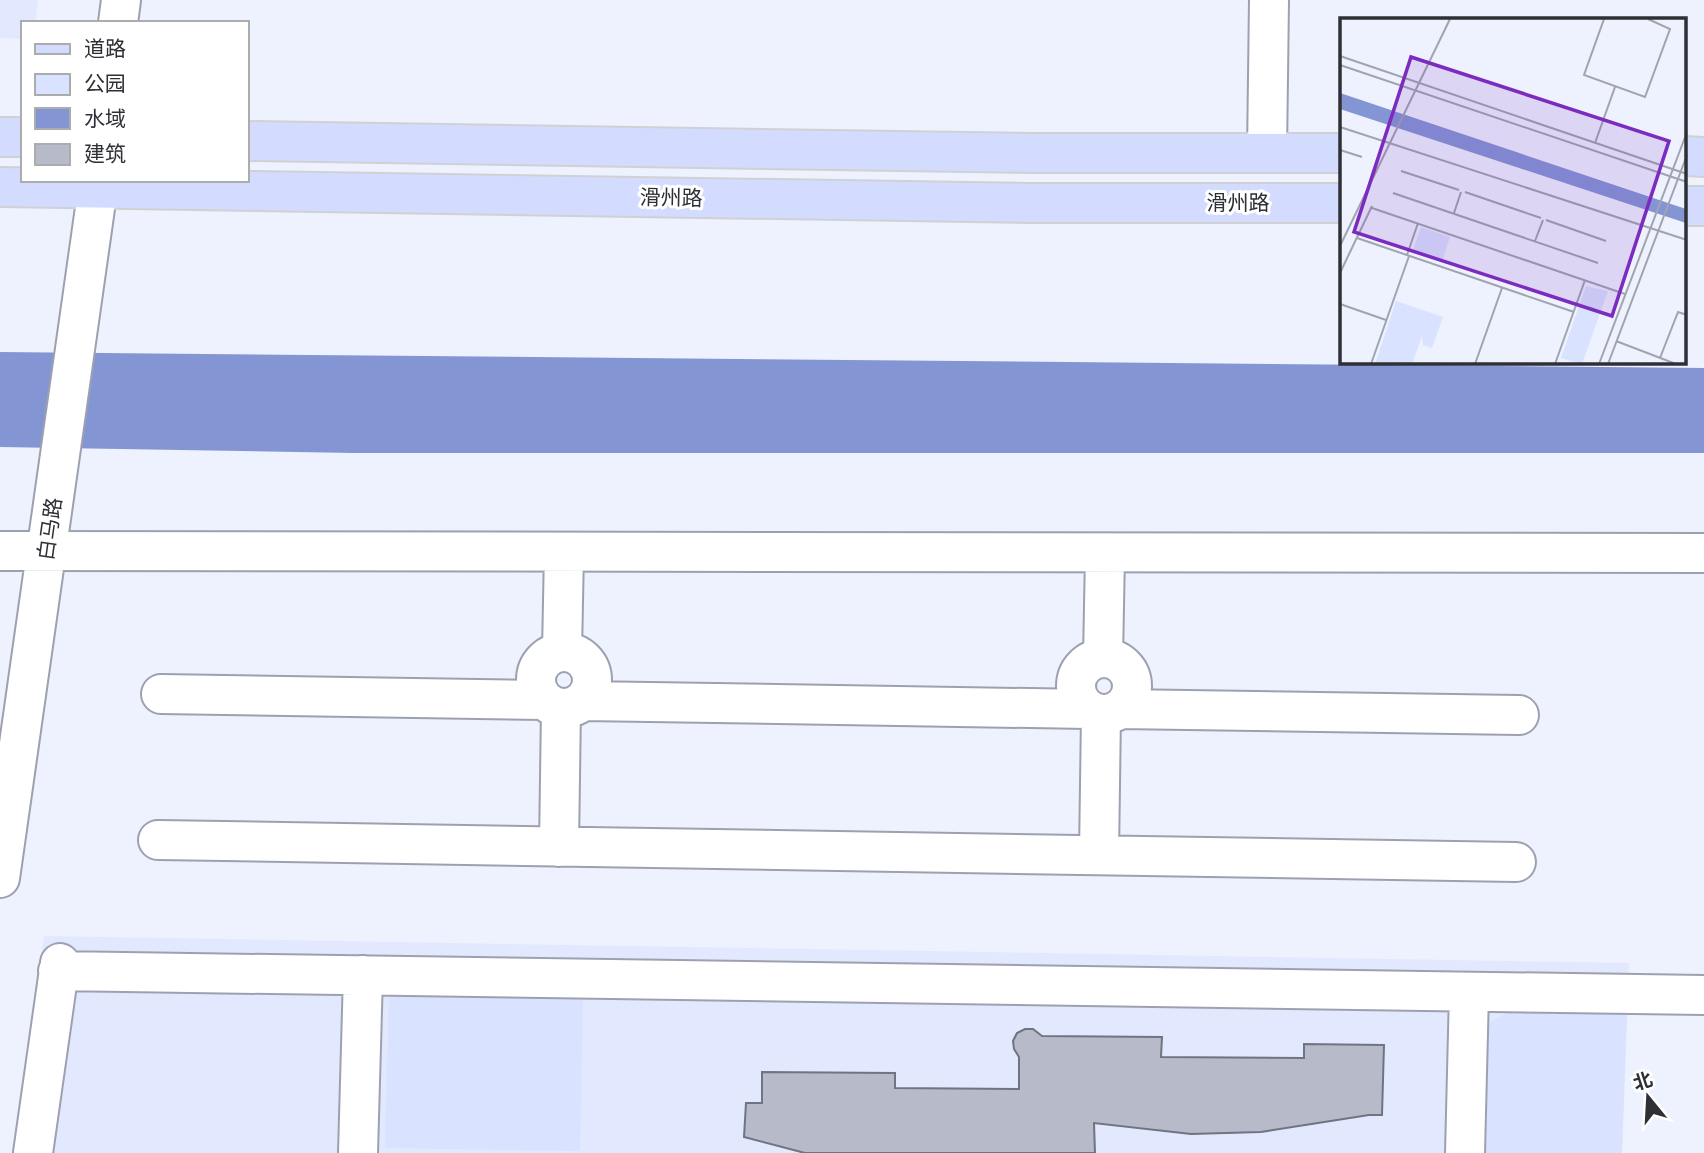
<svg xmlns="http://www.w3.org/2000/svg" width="1704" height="1153" viewBox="0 0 1704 1153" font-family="'Source Sans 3','Noto Sans SC',sans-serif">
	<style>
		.built { fill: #e2e9ff }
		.green { fill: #d9e2fe }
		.water { fill: #8495d3 }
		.building { fill: #b6bac9; stroke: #707481; stroke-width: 2 }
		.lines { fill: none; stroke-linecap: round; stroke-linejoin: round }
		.minor-casing { stroke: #9da1af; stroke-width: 42 }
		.major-casing { stroke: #d1d1d3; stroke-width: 42 }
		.minor { stroke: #fff; stroke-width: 38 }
		.major { stroke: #d3dcff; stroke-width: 38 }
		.labels { text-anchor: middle; stroke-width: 6; stroke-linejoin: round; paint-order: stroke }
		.street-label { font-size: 21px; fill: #2e3035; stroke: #fff }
		.inset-road { fill: none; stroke: #a1a4ae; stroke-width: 2 }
		.view { fill: #7b2cbf; fill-opacity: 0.15; stroke: #7b2cbf; stroke-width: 3.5 }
		.inset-edge { fill: none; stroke: #2e3035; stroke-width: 3.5 }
	</style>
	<rect width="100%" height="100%" fill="#eef2fe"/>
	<!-- built -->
	<path class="built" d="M0,0H38L35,23H23V39L0,38Z
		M44,936L1629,963L1622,1153H12Z"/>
	<!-- green -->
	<path class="green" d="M389,993L583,997L580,1151L385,1148Z
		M1507,1012L1627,1013L1622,1153H1486L1488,1024Z"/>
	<!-- water -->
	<path class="water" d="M0,352L1704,368V453H353L0,447Z"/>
	<!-- building -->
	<path class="building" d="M1025,1029H1033L1042,1036L1162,1037L1161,1057L1304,1058V1044L1384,1045L1382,1115H1369L1261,1132L1191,1134L1094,1123L1095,1153H805L744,1137L746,1103H762V1072L895,1073V1088L1019,1089V1057L1014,1049L1013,1041L1017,1033Z"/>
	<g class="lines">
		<!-- minor casing -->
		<g class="minor-casing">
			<path id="minor" d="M118,23L121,0
				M1267,153L1269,0
				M0,551L1704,553
				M536 680a28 28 0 1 1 56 0a28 28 0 1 1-56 0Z
				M562,652L564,552
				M1076 686a28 28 0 1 1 56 0a28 28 0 1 1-56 0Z
				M1103,658L1105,554
				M161,694L543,700
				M584,701L1088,709
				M1120,709L1519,715
				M158,840L1516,862
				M559,847L561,708
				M1099,855L1101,714
				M0,878L99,180
				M58,971L1704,995
				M33,1153L60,963
				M358,1153L363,975
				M1465,1153L1469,992"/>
		</g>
		<!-- major casing -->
		<g class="major-casing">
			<path id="major" d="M0,137H23
				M247,141L1029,153H1342
				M1685,156L1704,157
				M0,187L1028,203H1342
				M1685,206H1704"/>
		</g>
		<!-- minor -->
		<use href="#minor" class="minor"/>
		<!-- major -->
		<use href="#major" class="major"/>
	</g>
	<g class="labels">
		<!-- street labels -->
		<g class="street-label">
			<text transform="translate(671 198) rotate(1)" y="7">滑州路</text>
			<text x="1238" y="210">滑州路</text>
			<text transform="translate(50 529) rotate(-82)" y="7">白马路</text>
		</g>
	</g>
	<!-- overview -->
	<g transform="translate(1340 18)">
		<rect width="346" height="346" fill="#eef2fe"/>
		<path d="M81,209L110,219L102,243L73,232ZM246,268L268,273L242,346L221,340ZM56,283L103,299L92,330L83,327L82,318L72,346H35Z" fill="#d9e2fe"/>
		<path d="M0,75L346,191V205L0,91Z" fill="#8495d3"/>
		<path class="inset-road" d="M264,1L244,57L305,79L330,11L308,1M0,38L347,156M0,47L347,164M0,109L347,222M255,125L275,69M0,132L22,139M61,153L119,172M125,174L201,200M53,175L258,245M32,190L285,276M114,195L121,174M206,202L266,223M17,220L234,294M195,223L203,202M0,228L110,1M67,237L78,205M0,255L32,188M0,286L46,302M276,323L336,346M320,340L338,294L347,297M31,346L69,238M135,346L162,270M215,346L245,262M259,346L347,114M268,346L347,137"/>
		<path class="view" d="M71,39L329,123L272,298L14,214Z"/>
		<rect width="346" height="346" class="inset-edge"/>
	</g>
	<!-- legend -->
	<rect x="21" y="21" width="228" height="161" fill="#ffffff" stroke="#abacae" stroke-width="2"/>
	<rect x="35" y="44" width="35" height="10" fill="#d3dcff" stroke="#abacae" stroke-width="2"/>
	<text x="84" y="56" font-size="21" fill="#2e3035">道路</text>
	<rect x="35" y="74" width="35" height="21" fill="#d9e2fe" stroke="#abacae" stroke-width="2"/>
	<text x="84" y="91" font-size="21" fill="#2e3035">公园</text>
	<rect x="35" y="108" width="35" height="21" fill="#8495d3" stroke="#abacae" stroke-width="2"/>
	<text x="84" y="126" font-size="21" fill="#2e3035">水域</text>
	<rect x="35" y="144" width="35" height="21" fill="#b6bac9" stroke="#abacae" stroke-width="2"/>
	<text x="84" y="161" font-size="21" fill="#2e3035">建筑</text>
	<!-- north arrow -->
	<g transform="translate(1648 1097) rotate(342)" stroke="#ffffff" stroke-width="5" paint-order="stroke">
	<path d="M0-5L12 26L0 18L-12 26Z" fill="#2e3035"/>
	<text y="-10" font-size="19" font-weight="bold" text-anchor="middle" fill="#2e3035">北</text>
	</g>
</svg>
